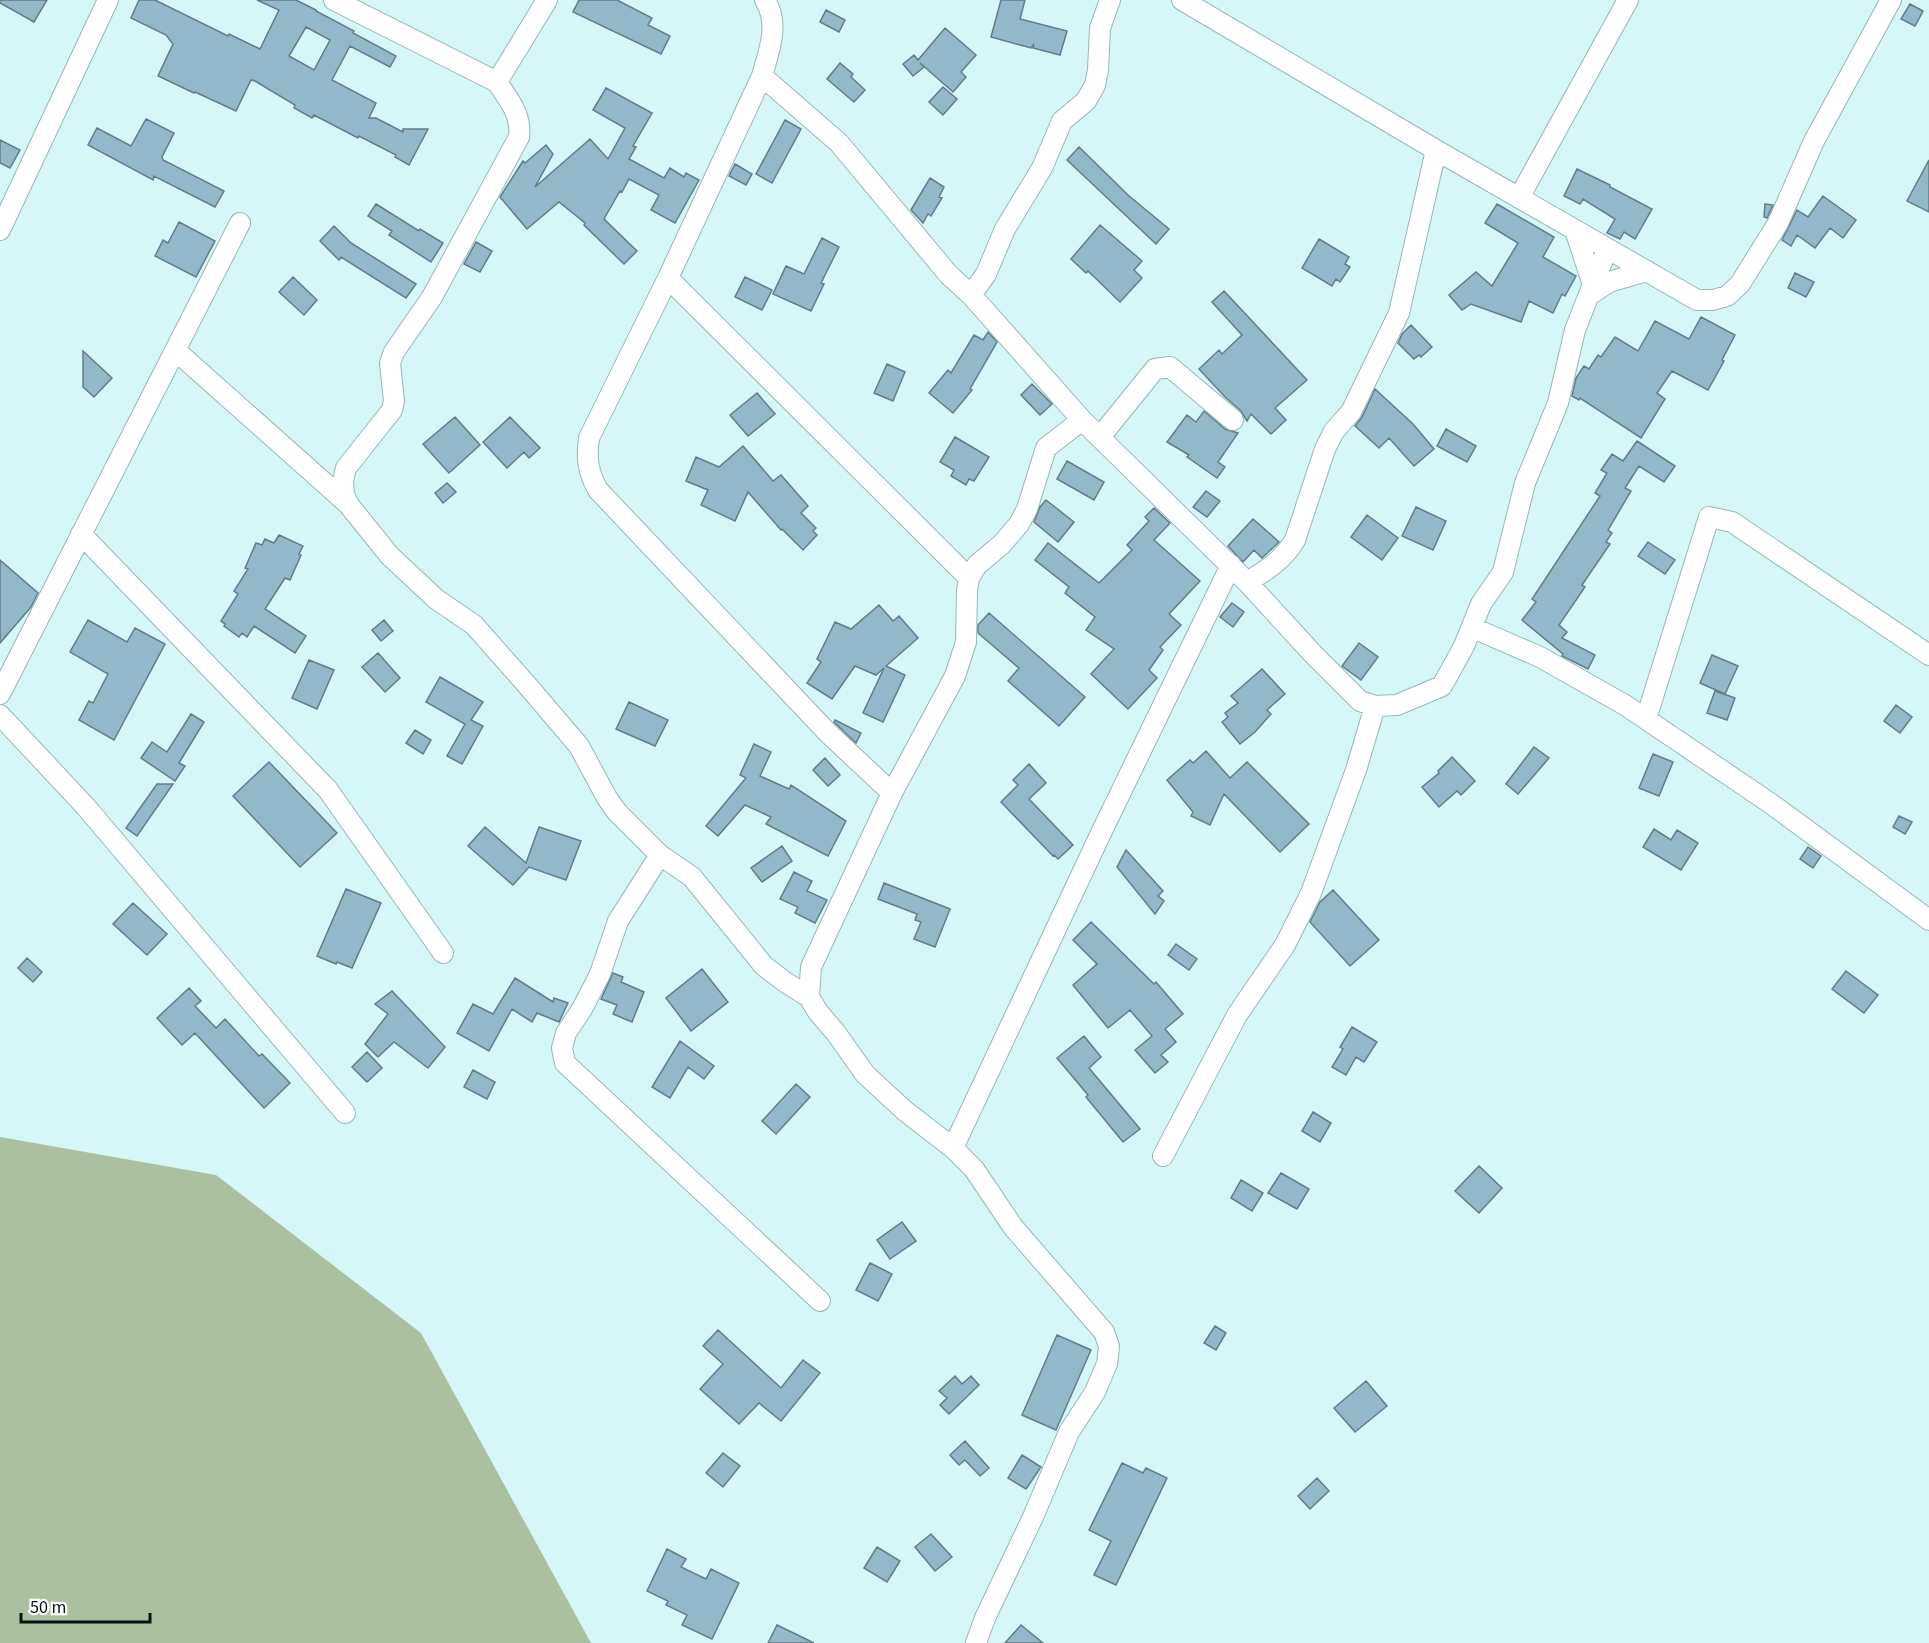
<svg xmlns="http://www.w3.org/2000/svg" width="1929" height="1643" viewBox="0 0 1929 1643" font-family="'Source Sans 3',sans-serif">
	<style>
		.forest { fill: #abc0a1 }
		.building { fill: #91b9ca; stroke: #637d88; stroke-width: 1.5; fill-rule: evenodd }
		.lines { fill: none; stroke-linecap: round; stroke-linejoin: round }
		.minor-casing { stroke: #97b7b7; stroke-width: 22 }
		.minor { stroke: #fff; stroke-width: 20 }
	</style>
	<rect width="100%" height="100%" fill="#d5f7f7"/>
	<!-- forest -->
	<path class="forest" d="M0,1137L216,1175L421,1333L591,1643H0Z"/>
	<!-- building -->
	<path class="building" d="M0,0H47L34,22L0,3Z
		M139,0H155L228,36L229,34L260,49L279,10L257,0H296L316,10V11L354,31L353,33L396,56L390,67L350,46L332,80L376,103L369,118H376L403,132V129H428L409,165L395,157L396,155L359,136L358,138L314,115L312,118L294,108L295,105L255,81L251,80L236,111L195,92L194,93L158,76L173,44L166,35L131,18ZM306,27L330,40L314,70L289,56Z
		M579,0H617L652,18L648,25L670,36L661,54L573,12Z
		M1001,0H1025L1020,19L1067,31L1060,55L1033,48L1034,44L1031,48L991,37Z
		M1910,4L1923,11L1915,26L1901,19Z
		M826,10L845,20L839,32L820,22Z
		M945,28L976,55L961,72L966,77L953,92L920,63L924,67L913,76L903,64L914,55L918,60Z
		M840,63L853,74L851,77L865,90L854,102L827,79Z
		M943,87L957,99L943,115L929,102Z
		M606,88L652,113L633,146L636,147L629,159L664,178L670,168L684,177L686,173L699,180L675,223L651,210L659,195L629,179L622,192L620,191L604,219L637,251L624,264L584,225L585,223L559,202L527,229L500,197L523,161L525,163L546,145L553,154L535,187L590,139L608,159L625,128L593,110Z
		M146,119L174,133L162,157L163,160L224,191L215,207L154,176L153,180L88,145L97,128L131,146Z
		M785,120L801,129L772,183L756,174Z
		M0,140L20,150L10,168L0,163Z
		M1079,147L1128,195L1169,229L1156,244L1067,160Z
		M1929,160V212L1907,201Z
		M735,164L752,174L746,185L729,176Z
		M1577,169L1610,185V187L1652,209L1635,239L1624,232L1620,239L1607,233L1615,219L1583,199L1580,204L1564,196Z
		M930,178L944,187L939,197L942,198L931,216L928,214L923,223L911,210Z
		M1823,196L1856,220L1843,238L1830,228L1815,248L1797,235L1791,246L1782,240L1797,210L1808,217Z
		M376,204L419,231L420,229L443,243L431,262L389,235L392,231L368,216Z
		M1497,204L1554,237L1543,257L1576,276L1565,296L1562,294L1553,313L1529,301L1521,322L1471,304L1462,310L1449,295L1476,272L1492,286L1518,243L1485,223Z
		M1765,204L1773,205L1767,218L1764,217Z
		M179,222L215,241L196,277L155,256L163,240L168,243Z
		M1100,225L1142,261L1134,270L1142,278L1120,302L1088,271L1086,273L1071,259Z
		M334,226L351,243L416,284L406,298L341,257L339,260L320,241Z
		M822,238L839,247L821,283L824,284L811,311L773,294L786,266L804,274Z
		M1319,239L1349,257L1345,264L1350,267L1340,282L1336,279L1332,286L1302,268Z
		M476,242L492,251L480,272L464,264Z
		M1795,273L1814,282L1806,297L1788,288Z
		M293,277L317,300L304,315L279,292Z
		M745,277L772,290L762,310L735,297Z
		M1224,291L1307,380L1275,408L1286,420L1271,434L1251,414L1247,421L1241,411L1225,397L1199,369L1219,350L1222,354L1242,335L1212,302Z
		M1701,317L1735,335L1722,360L1724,361L1708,390L1672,371L1657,393L1665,399L1641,438L1580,398L1579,400L1572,396L1576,378L1584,366L1589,369L1598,355L1601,357L1615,337L1638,351L1655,321L1689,339Z
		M1411,325L1432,347L1421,357L1419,355L1414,359L1398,343L1402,334Z
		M988,332L997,342L970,389L972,390L953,413L929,393L948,370L951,373L974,335L983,340Z
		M83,351L112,378L94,397L83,387Z
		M887,364L905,372L893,401L874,393Z
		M1032,384L1052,404L1040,415L1021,395Z
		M1375,389L1413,424L1434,449L1414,466L1389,438L1379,448L1355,426L1362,417Z
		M757,393L775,414L748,436L730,415Z
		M1204,411L1225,429L1238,433L1218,462L1225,467L1217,478L1187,457L1189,455L1167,442L1187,415L1196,422Z
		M455,417L480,445L449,473L423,444Z
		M510,417L540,448L529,458L524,452L507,468L483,442Z
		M1446,429L1476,446L1467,462L1437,446Z
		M955,437L989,457L974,481L969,479L966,485L951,476L954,470L940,462Z
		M1637,441L1675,466L1664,482L1639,466L1625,488L1631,491L1608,530L1612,533L1606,542L1610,544L1582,585L1585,587L1559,625L1567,632L1562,638L1595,655L1588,669L1562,656L1563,654L1522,620L1536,602L1532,599L1600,496L1595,493L1607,473L1601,470L1612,454L1623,461Z
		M743,446L773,481L781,475L808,506L801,513L816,528L813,531L817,535L803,550L782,529L781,530L748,492L735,521L701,505L708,490L686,481L696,457L719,467Z
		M1067,461L1104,482L1094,500L1057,479Z
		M447,483L456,492L443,503L435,493Z
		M1206,491L1220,501L1207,517L1193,507Z
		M1046,500L1074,522L1058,542L1034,522L1040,507Z
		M1416,507L1446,521L1433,550L1402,536Z
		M1154,508L1170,523L1154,540L1200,581L1169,614L1181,625L1160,647L1163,650L1149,670L1157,678L1128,709L1091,674L1114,649L1086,630L1095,617L1065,593L1069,587L1035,560L1048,543L1099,583L1132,550L1127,545L1149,521L1145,517Z
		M1367,515L1398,538L1382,560L1351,537Z
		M1253,519L1279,542L1262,558L1254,550L1243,562L1228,546Z
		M279,535L303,546L299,554L301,555L290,580L285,578L265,609L306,636L295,653L254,626L247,637L242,633L239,637L224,626L225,624L221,621L238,594L234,591L248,569L245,568L256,543L262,545L265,539L274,543Z
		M1648,542L1675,560L1665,574L1638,556Z
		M0,560L38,593L31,607L0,643Z
		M1232,603L1244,612L1233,627L1220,617Z
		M879,605L893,621L899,616L918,638L886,666L905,675L883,722L863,713L884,668L876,675L855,666L832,699L807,683L821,662L817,659L835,622L851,629Z
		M989,613L1085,697L1059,726L1008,681L1019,668L978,633V625Z
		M88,620L127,642L135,628L165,644L114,740L79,720L89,701L93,703L108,674L70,652Z
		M384,620L393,631L381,641L372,630Z
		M1359,643L1378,657L1361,680L1342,666Z
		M378,653L400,678L385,692L362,667Z
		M1712,655L1738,666L1725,694L1700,683Z
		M309,660L334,670L317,709L292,698Z
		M1262,669L1285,694L1267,710L1271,714L1255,732L1240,744L1222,722L1228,717L1225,713L1238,703L1231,696Z
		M440,677L483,702L471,720L483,726L462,764L447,756L465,724L426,702Z
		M1715,691L1735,698L1727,720L1707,713Z
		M629,702L668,720L655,746L616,729Z
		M1896,705L1912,717L1900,733L1884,721Z
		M191,714L204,722L179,763L185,766L175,781L141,758L152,742L167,752Z
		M835,720L861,733L856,743L834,722Z
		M415,730L431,740L423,754L406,743Z
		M754,744L771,752L760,776L789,789L791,785L846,821L828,856L766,824L771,817L745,805L718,836L706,826L746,778L740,775Z
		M1534,747L1549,758L1518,794L1506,784Z
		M1206,751L1230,778L1247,762L1309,824L1280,852L1224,794L1210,825L1191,816L1193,812L1167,780L1190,760L1193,763Z
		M1653,754L1673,762L1659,796L1639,788Z
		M1452,757L1475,781L1461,795L1457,791L1439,807L1422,787L1439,773L1438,771Z
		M825,758L840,775L828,786L813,770Z
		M269,762L337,833L300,867L233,796Z
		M1029,764L1046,783L1029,799L1073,845L1058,859L1054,855L1053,856L1001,802L1018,785L1013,780Z
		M157,784H173L137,836L126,828Z
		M1899,816L1912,822L1905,834L1893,827Z
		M485,827L526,863L539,827L581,841L566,880L529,867L513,885L468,846Z
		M1654,829L1671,840L1677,830L1698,843L1681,870L1643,847Z
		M782,846L792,861L762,882L751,868Z
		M1808,847L1821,856L1813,868L1800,859Z
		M1126,850L1163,891L1158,896L1164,901L1155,914L1117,867Z
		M794,872L812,881L807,891L827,900L815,923L795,913L798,907L780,899Z
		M884,883L950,909L935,947L914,939L921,922L915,920L917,914L878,899Z
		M346,889L381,903L352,968L337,962L336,964L317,956Z
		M1333,890L1379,940L1350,966L1310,922L1320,902Z
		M133,903L167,934L147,955L113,924Z
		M1091,922L1154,984L1156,982L1183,1014L1165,1029L1176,1042L1161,1055L1168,1062L1155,1073L1135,1050L1152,1036L1130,1010L1108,1028L1073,985L1097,964L1073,940Z
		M1176,944L1197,959L1189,970L1168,955Z
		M27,958L42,972L33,982L18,968Z
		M702,969L728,1002L691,1031L666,998Z
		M1846,971L1878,995L1864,1013L1832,989Z
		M613,973L623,977L621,982L644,992L632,1022L613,1014L617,1005L601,999Z
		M515,978L553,1002L554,998L568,1003L559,1022L537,1013L532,1022L512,1009L489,1051L457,1033L473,1004L493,1014Z
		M189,988L201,1001L195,1006L216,1028L225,1019L259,1056L262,1054L290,1083L264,1108L195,1033L182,1045L157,1018Z
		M392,991L445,1047L428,1068L394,1042L378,1057L365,1044L388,1014L375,1004Z
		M1352,1027L1377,1042L1364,1062L1356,1057L1346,1075L1332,1067L1343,1049L1340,1047Z
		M1084,1036L1101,1057L1089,1068L1140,1129L1123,1142L1086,1097L1088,1095L1057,1058Z
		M680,1041L714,1066L704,1079L688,1067L670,1098L652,1087Z
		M367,1052L382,1068L367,1082L352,1067Z
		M473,1070L495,1082L487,1099L464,1087Z
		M796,1084L810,1097L776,1134L762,1121Z
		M1313,1112L1331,1123L1320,1142L1302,1131Z
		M1479,1166L1502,1188L1479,1213L1455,1191Z
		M1281,1173L1309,1189L1297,1209L1268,1193Z
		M1241,1180L1263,1193L1252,1211L1231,1198Z
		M902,1222L916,1241L890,1259L877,1240Z
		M870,1263L892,1274L878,1301L856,1290Z
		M1215,1326L1226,1333L1216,1350L1204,1343Z
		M718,1330L781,1388L803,1360L820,1373L781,1421L759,1403L739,1424L700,1389L723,1364L703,1346Z
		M1057,1335L1091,1350L1056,1430L1022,1415Z
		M955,1376L962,1384L971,1376L979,1385L949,1414L940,1405L947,1398L939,1391Z
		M1366,1381L1387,1406L1355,1432L1334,1408Z
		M965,1441L989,1468L980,1476L965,1460L959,1465L950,1455Z
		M723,1453L740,1466L723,1487L706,1473Z
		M1022,1455L1041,1467L1026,1489L1008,1478Z
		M1122,1463L1143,1473L1146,1468L1167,1478L1116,1585L1094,1575L1111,1541L1089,1530Z
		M1317,1478L1329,1491L1310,1509L1298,1496Z
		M931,1534L952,1557L935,1571L915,1547Z
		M877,1547L900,1561L887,1582L864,1568Z
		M667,1549L686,1559L681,1567L706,1579L711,1569L739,1583L712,1639L682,1625L687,1615L666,1605L668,1601L647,1591Z
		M777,1625L814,1643H768Z
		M1021,1625L1043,1643H1005Z"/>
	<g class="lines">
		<!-- minor casing -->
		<g class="minor-casing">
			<path id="minor" d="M334,0L497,82C509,100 522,115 519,137L432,297L394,352L390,363L394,401L392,410L346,468L343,481L344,494L348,504L390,556L436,599L474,625L527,685L579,746L607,798L617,812L660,855L692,877L764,966L785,982L809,997
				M765,0C780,24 769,51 762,76L668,278L589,438C586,458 588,472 598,490L828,733L892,793
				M1182,0L1436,150L1697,300H1713L1727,296L1740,284L1778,223L1814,141L1891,0
				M762,76L839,143L949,275L971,295L1082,420L1247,582L1313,654L1360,701L1375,706L1397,705L1442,686L1464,646L1481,604L1503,572L1525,483L1558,403L1575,330L1607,249
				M497,82L547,0
				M1519,198L1628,0
				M0,230L108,0
				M1575,230L1593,285
				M668,278L969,578
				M971,295L986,274L1005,229L1042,168L1062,121L1086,101L1095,85L1098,70L1100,28L1110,0
				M1589,295L1609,282L1647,271
				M175,350L348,504
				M1100,437L1155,369L1170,367L1233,420
				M81,534L328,790L443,953
				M1247,582C1267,570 1283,560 1295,540L1325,449L1334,431L1351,412L1399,313L1436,150
				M1473,628L1540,657L1625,705L1770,803L1929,920
				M0,694L240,223
				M0,715L86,807L345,1113
				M1646,719L1709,517L1732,522L1929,655
				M660,855L618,921L600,974L582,1009L566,1033L562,1048L565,1063L820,1301
				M953,1148L1101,833L1231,565
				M1163,1156L1237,1015L1285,945L1311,893L1356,770L1375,706
				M976,1643L985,1618L1033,1517L1069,1432L1095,1392L1107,1364L1109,1346L1104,1332L1013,1227L974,1169L953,1148L905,1111L865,1074L836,1033L818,1012L809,997L811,967L892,793L955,676L966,642L967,591L969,578L977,565L1002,544L1019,524L1027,509L1046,448L1082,420"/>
		</g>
		<!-- minor -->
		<use href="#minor" class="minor"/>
	</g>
	<!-- scale -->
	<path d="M21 1613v9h129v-9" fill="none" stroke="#061111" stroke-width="3"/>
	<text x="30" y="1613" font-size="18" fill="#061111" stroke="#ffffff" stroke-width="4.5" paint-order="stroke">50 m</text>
</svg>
